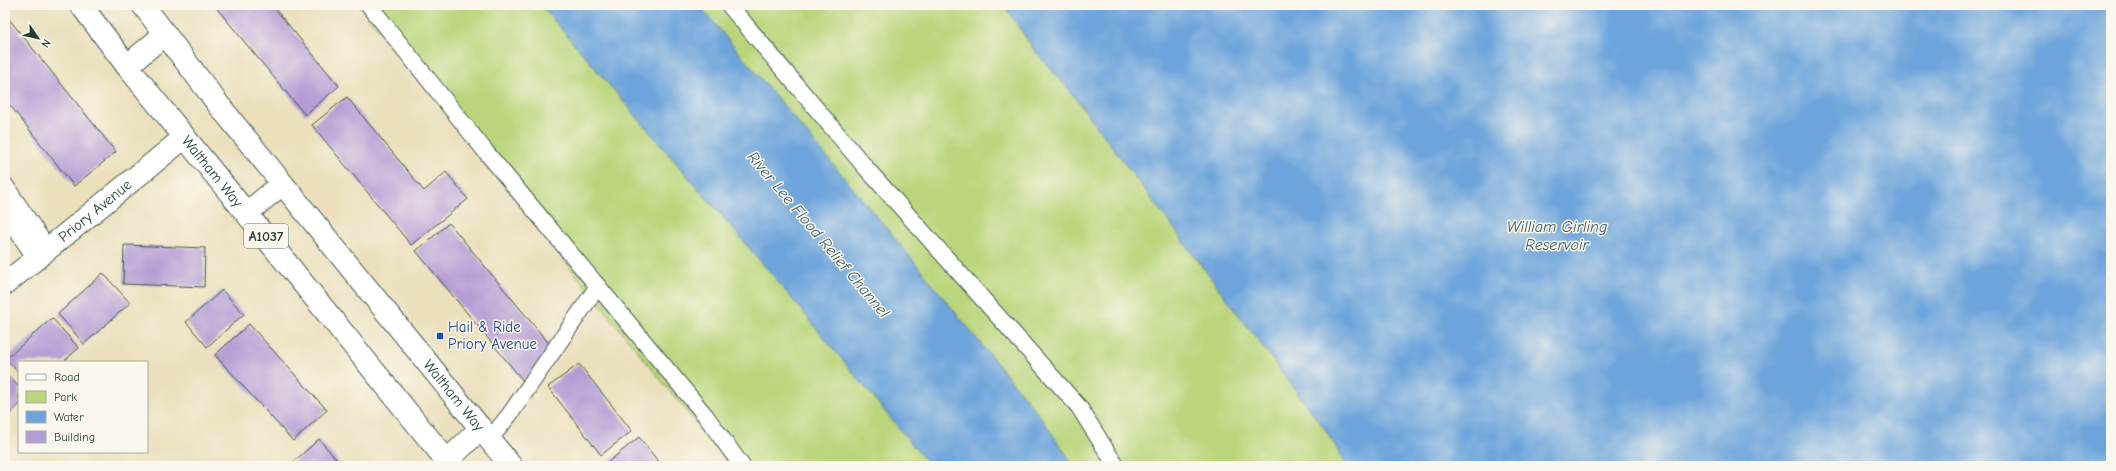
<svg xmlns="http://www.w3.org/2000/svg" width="2116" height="471" viewBox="0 0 2116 471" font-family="'Comic Neue',sans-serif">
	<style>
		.green { fill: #bad57b; stroke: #6c8958 }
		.water { fill: #6da4db; stroke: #467088 }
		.building { fill: #b49cd4 }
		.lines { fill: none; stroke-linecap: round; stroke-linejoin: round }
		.lane-casing { stroke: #3e5548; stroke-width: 18 }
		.street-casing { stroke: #3e5548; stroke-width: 24 }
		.primary-casing { stroke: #3e5548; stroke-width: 24 }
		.lane { stroke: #fff; stroke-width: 16 }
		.street { stroke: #fff; stroke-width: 22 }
		.primary { stroke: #fff; stroke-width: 22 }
		.transit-dot { fill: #1a4fb4; stroke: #fbf7ec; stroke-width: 1.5 }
		.labels { text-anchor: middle; stroke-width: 3; stroke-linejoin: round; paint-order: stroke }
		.shield { fill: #fbf7ec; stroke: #61756b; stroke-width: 1 }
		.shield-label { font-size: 14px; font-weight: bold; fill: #1f3d34 }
		.street-label { font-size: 15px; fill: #1f3d34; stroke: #fbf7ec }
		.transit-label { font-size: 15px; fill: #164399; stroke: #fbf7ec; text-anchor: start }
		.water-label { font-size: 16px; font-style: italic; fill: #365c66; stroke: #fbf7ec }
	</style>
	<rect width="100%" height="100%" fill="#fbf7ec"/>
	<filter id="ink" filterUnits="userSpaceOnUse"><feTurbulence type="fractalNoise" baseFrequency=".025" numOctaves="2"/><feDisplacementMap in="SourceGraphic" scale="8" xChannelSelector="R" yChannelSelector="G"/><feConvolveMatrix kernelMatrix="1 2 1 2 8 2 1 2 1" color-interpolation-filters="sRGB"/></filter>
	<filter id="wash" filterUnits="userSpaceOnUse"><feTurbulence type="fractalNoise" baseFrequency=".012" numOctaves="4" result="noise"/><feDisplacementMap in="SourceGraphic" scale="16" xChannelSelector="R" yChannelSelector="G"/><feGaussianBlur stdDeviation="0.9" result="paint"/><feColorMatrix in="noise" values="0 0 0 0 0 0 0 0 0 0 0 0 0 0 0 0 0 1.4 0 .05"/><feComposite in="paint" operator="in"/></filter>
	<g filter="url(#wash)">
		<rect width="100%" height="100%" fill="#ebdfbc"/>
		<!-- green -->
		<path class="green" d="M359,5H541L780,284L930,466H730Z
			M699,5H1004L1035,51L1071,92L1327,432L1347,466H1074L1040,416L884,225Z"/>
		<!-- water -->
		<path class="water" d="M541,5H699L884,225L1040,416L1074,466H930L780,284Z
			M1004,5H2111V466H1347L1327,432L1071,92L1035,51Z"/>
		<g id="blocks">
			<!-- building -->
			<path class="building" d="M214,5H272L339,86L305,115Z
				M5,14L116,152L74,186L5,99Z
				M347,97L424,191L446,172L468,199L411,245L312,125Z
				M449,223L551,346L524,382L416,251Z
				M124,245L205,248L204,287L123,284Z
				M103,273L130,303L84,344L58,314Z
				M222,290L244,314L207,347L186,322Z
				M52,318L79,348L63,362H19V373L6,359Z
				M249,324L327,410L293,441L215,355Z
				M579,364L632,431L601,455L548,387Z
				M5,372L19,387V405L5,418Z
				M639,437L662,466H609L607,463Z
				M319,439L342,466H289Z"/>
		</g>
	</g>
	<g filter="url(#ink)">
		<use href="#blocks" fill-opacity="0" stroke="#3e5548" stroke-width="1"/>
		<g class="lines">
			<!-- lane casing -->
			<g class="lane-casing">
				<path id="lane" d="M369,5L486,152L705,415L742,466
					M729,5L866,168L1079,407L1116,466
					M5,185L48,249
					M5,213L36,259
					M490,439L510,414L598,286"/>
			</g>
			<!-- street casing -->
			<g class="street-casing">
				<g id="street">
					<path id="s1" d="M5,284L185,137"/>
				</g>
			</g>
			<!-- primary casing -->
			<g class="primary-casing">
				<g id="primary">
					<path id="s2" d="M81,5L127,66L451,466"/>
					<path id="s3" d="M143,5L218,104L511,466"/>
					<path d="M127,66L165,34"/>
					<path d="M247,213L282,184"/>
					<path d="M447,461L481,428"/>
				</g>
			</g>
			<!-- lane -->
			<use href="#lane" class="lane"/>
			<!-- street -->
			<use href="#street" class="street"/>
			<!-- primary -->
			<use href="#primary" class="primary"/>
		</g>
	</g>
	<!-- markers -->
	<rect class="transit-dot" x="436" y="332" width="8" height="8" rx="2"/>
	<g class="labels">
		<!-- shield labels -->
		<rect class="shield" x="244" y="224" width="44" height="24" rx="3"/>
		<g class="shield-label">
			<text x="266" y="241">A1037</text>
		</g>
		<!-- street labels -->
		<g class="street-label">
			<text dy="5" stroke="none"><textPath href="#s2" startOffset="212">Waltham Way</textPath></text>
			<text dy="5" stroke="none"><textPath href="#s1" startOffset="116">Priory Avenue</textPath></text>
			<text dy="5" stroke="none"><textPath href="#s3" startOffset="499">Waltham Way</textPath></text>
		</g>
		<!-- transit labels -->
		<g class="transit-label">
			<text x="448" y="332">Hail &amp; Ride<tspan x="448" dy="17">Priory Avenue</tspan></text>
		</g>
		<!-- water labels -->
		<g class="water-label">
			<text x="1557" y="232">William Girling<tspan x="1557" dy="18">Reservoir</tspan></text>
			<text transform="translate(819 234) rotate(50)" y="6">River Lee Flood Relief Channel</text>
		</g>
	</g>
	<!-- margin -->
	<rect width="2116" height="471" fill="none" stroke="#fbf7ec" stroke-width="20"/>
	<!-- legend -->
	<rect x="18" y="361" width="130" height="92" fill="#fbf7ec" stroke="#a3ada2"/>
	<rect x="26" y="374" width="20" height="6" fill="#ffffff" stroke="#a3ada2"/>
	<text x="54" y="381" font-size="12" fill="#1f3d34">Road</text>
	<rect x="26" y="391" width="20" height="12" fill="#bad57b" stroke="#a3ada2"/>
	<text x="54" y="401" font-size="12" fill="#1f3d34">Park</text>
	<rect x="26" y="411" width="20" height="12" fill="#6da4db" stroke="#a3ada2"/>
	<text x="54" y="421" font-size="12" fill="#1f3d34">Water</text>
	<rect x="26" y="431" width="20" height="12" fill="#b49cd4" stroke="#a3ada2"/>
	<text x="54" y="441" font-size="12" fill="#1f3d34">Building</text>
	<!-- north arrow -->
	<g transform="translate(38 38) rotate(124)" stroke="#fbf7ec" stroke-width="3" paint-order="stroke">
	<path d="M0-3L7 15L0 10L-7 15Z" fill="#1f3d34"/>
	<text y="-6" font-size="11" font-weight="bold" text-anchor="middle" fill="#1f3d34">N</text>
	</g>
</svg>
